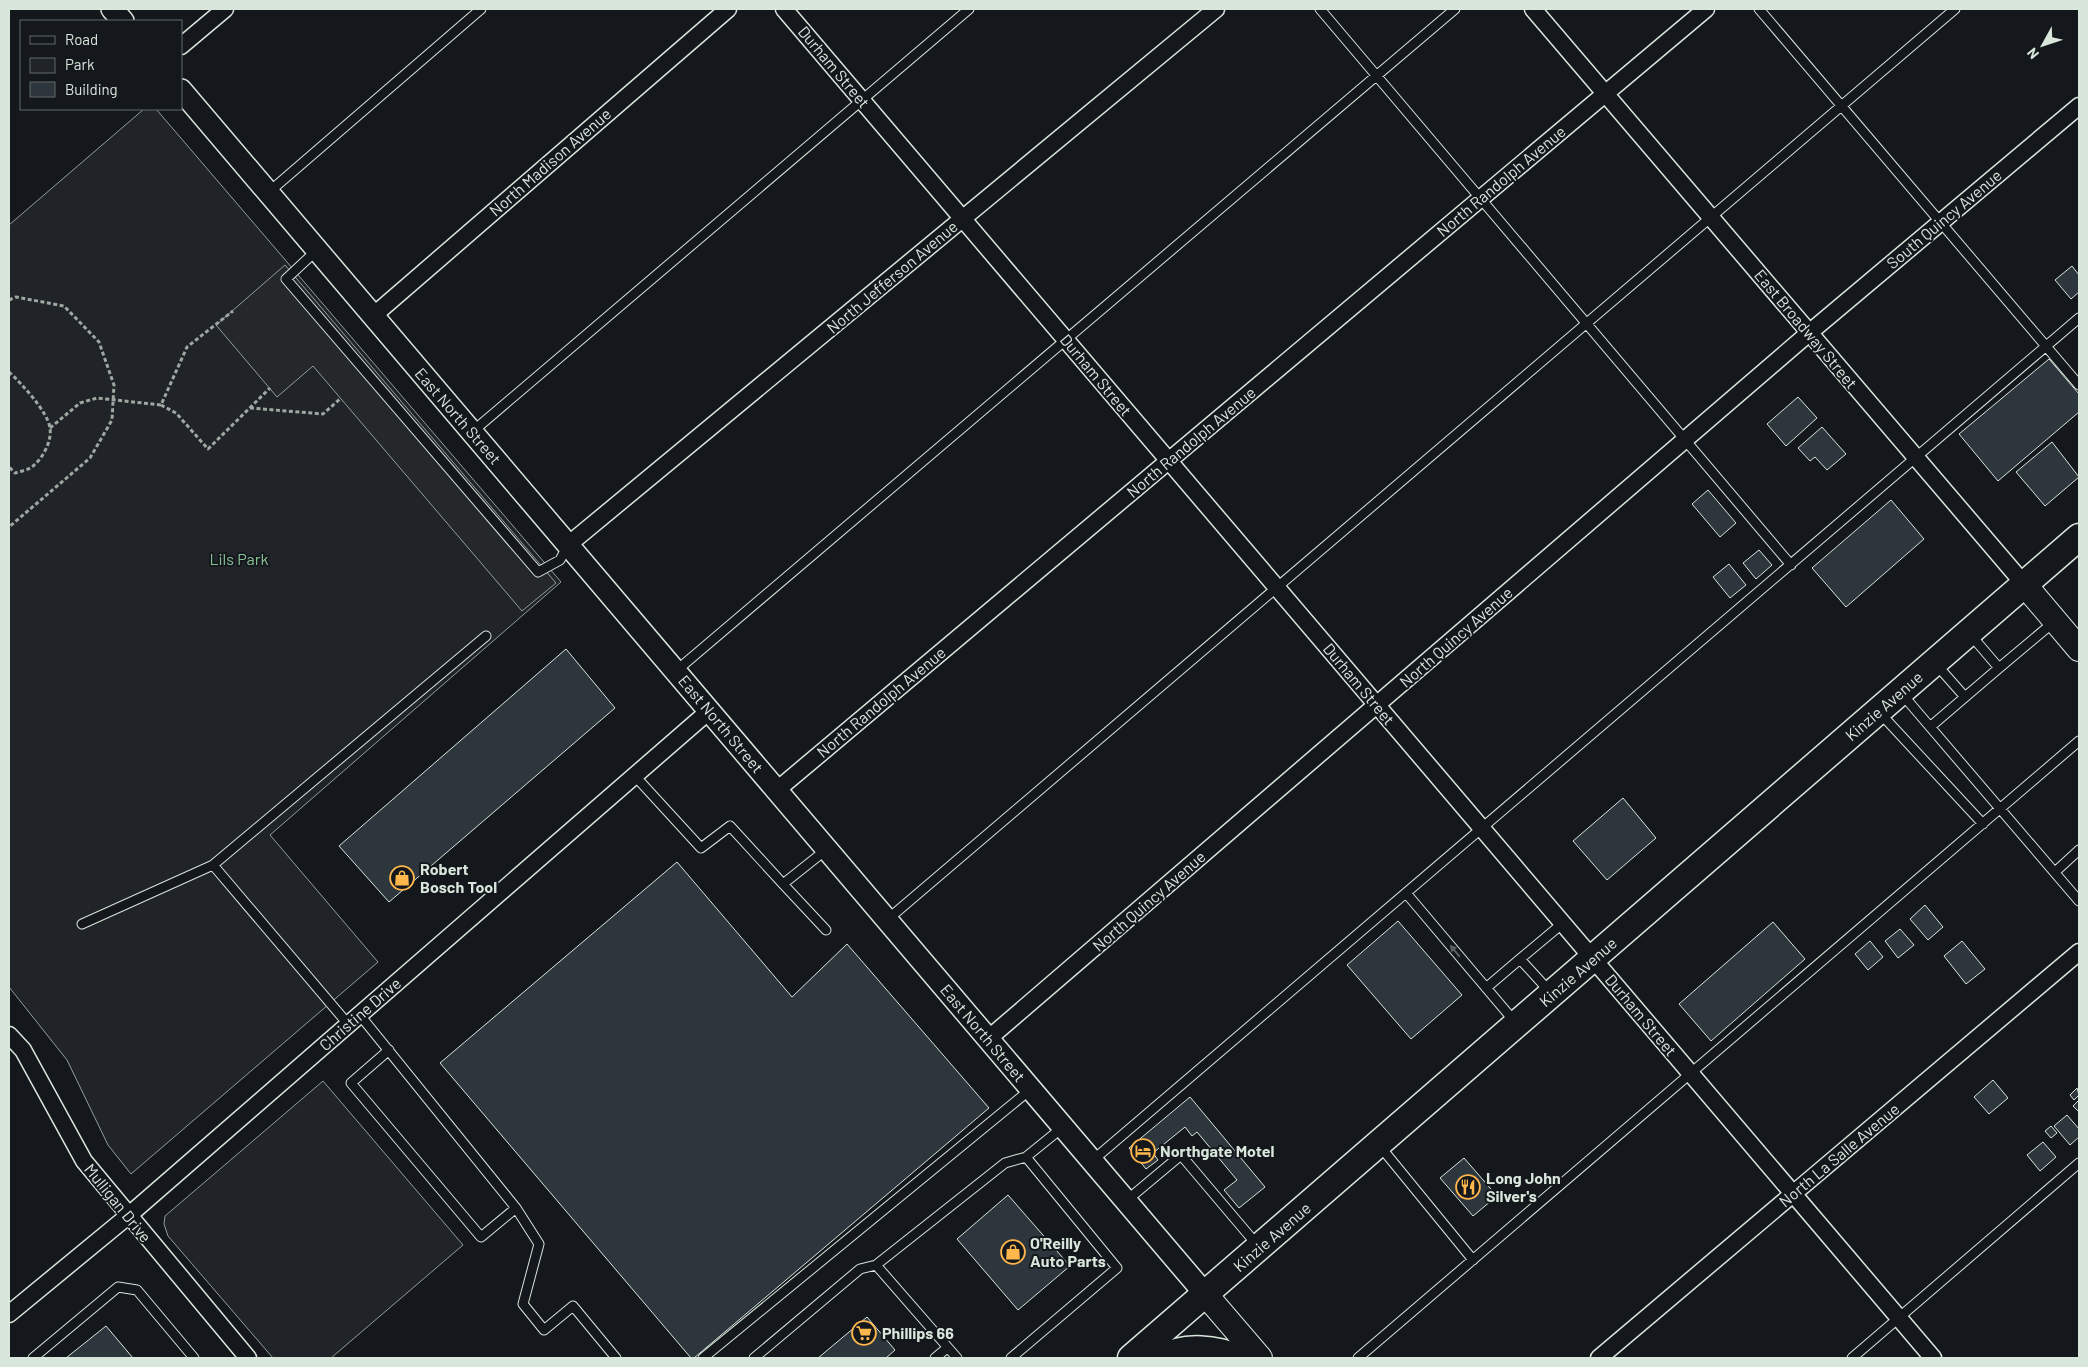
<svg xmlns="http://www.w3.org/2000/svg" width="2088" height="1367" viewBox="0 0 2088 1367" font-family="Barlow,sans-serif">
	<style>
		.green { fill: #202428; stroke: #939e99 }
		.parking { fill: #24282b; stroke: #939e99 }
		.building { fill: #2c363c; stroke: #d8e6dc }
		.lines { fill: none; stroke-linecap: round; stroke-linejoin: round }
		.service-casing { stroke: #d8e6dc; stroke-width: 11 }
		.minor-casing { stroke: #d8e6dc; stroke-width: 19 }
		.tertiary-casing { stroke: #d8e6dc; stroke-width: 24 }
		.secondary-casing { stroke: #d8e6dc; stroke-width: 26 }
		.primary-casing { stroke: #d8e6dc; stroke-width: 29 }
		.path { stroke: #9da8a2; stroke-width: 3; stroke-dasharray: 4 2.5; stroke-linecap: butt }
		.service { stroke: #14181c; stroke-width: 9 }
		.minor { stroke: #14181c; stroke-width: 16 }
		.tertiary { stroke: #14181c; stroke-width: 21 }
		.secondary { stroke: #14181c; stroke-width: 24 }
		.primary { stroke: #14181c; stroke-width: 26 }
		.oneway { fill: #59605f }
		.labels { text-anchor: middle; stroke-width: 4; stroke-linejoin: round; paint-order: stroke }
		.street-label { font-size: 16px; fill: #d8e6dc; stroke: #14181c }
		.park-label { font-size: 16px; fill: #8ac095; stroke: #14181c }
		.poi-label { font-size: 16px; font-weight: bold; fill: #d8e6dc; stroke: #14181c; text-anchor: start }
	</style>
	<rect width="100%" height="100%" fill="#14181c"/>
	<!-- green -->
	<path class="green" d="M144,109H156L561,582L270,835L378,962L131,1174L108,1145L67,1060L9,987V225Z
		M323,1081L463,1245L331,1358H273L168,1236L164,1224L165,1216Z"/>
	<!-- parking -->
	<path class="parking" d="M285,265L556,583L522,611L313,366L277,397L216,325Z"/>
	<!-- building -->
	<path class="building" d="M2072,266L2079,275V292L2071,299L2055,280Z
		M2049,359L2079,394V412L1998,481L1959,434Z
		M1798,397L1817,418L1786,446L1767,424Z
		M1822,427L1846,454L1827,470L1815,457L1810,461L1798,448Z
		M2052,442L2079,477L2045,506L2016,472Z
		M1708,490L1736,523L1720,537L1692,504Z
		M1891,500L1924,539L1846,607L1812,568Z
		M1759,550L1772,565L1756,579L1743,563Z
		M1729,564L1746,585L1730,598L1713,577Z
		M566,649L615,708L389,902L339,846Z
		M1623,798L1656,838L1607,880L1573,841Z
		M677,862L792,997L847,944L989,1108L694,1358H691L440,1063Z
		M1925,905L1943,927L1928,940L1910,919Z
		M1398,921L1462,995L1411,1039L1347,965Z
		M1773,922L1805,959L1711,1041L1679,1004Z
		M1900,929L1914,945L1898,958L1885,941Z
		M1870,941L1883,957L1868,970L1855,954Z
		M1962,941L1985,969L1966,984L1944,956Z
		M1993,1080L2008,1098L1989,1114L1974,1097Z
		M2077,1088L2079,1095L2074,1100L2070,1095Z
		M1190,1097L1265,1187L1239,1208L1224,1190L1237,1180L1197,1132L1192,1136L1185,1127L1153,1153L1158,1160L1146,1169L1129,1148Z
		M2079,1100V1112L2073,1106Z
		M2067,1115L2079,1129V1137L2070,1145L2054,1126Z
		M2051,1126L2057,1133L2051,1138L2045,1131Z
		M2043,1142L2056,1157L2040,1171L2027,1155Z
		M1464,1158L1497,1196L1473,1216L1440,1178Z
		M1008,1195L1070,1266L1018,1310L957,1239Z
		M867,1317L895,1350L886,1358H818Z
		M106,1326L133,1358H66Z"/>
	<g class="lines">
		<!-- service casing -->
		<g class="service-casing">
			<path id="service" d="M1320,9L1791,565
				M1759,9L2079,385
				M269,192L481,9
				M317,250L286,279L538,572L560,560L568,545
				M472,432L969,9
				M1970,634L1999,668L2055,621
				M1935,663L1965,697L1999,668
				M676,671L1455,9
				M1902,694L2079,901
				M1880,713L1983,824
				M1930,727L1965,697
				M635,776L701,848L730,826L783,884L827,849
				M213,865L348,1024
				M2055,872L2079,850
				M783,884L826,930
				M1406,893L1515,1022
				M887,920L1955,9
				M82,924L213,865L486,636
				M1520,959L1563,923
				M1486,988L1520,959L1550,992
				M359,1014L516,1208L481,1237L351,1083L389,1050
				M1379,1145L1473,1260
				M1092,1161L2079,318
				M1126,1201L1181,1155L1258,1246
				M516,1208L539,1244L523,1304L544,1330L573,1306L616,1358
				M876,1265L957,1358
				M33,1358L118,1287L137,1290L194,1358
				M703,1358L1031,1089
				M754,1358L860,1269L876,1265L1005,1163L1026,1157
				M935,1358L947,1348
				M1011,1358L1117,1268L1026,1157L1063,1127
				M1358,1358L2079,741
				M1852,1358L2079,1163"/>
		</g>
		<!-- minor casing -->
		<g class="minor-casing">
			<path id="minor" d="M784,9L1933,1358
				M1533,9L2024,584
				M181,46L225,9
				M373,316L728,9
				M568,545L1216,9
				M777,790L1706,9
				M9,1035L23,1050L84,1161L248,1358
				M988,1039L1809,333L2079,106
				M9,1314L128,1216L709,711
				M1599,1358L2079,952"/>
		</g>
		<!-- tertiary casing -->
		<g class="tertiary-casing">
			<path id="tertiary" d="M112,9L123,21
				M181,90L1206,1295"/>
		</g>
		<!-- secondary casing -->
		<g class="secondary-casing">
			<path id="secondary" d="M2024,584L2079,649
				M1206,1295L1260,1358"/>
		</g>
		<!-- primary casing -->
		<g class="primary-casing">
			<path id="primary" d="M1131,1358L2079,537
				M1164,1358C1184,1344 1218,1349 1239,1358"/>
		</g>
		<!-- path -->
		<path class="path" d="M9,300L16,297L64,306L99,342L114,385L112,420L90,458L9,527
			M9,372C21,383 48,412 50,428C52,441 43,458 33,466C29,470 21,471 15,473L9,467
			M161,405L176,413L208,449L270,388
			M250,408L323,414L341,398
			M50,428L80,403L97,398L161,405L187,347L233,311"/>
		<!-- service -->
		<use href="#service" class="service"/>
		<!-- minor -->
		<use href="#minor" class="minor"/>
		<!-- tertiary -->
		<use href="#tertiary" class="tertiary"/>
		<!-- secondary -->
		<use href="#secondary" class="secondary"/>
		<!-- primary -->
		<use href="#primary" class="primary"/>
	</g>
	<!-- one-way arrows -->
	<defs><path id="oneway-solid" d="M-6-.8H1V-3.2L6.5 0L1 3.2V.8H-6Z" transform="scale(1.25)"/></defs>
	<use class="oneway" href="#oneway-solid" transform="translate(1455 951) rotate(-130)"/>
	<!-- icons -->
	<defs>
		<g id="shop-ring" transform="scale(1.25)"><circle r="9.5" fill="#14181c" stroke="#ffb74d" stroke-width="1.5"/><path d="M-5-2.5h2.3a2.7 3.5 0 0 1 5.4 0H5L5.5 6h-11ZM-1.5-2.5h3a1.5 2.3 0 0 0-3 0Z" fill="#ffb74d"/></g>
		<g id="hotel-ring" transform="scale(1.25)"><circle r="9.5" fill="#14181c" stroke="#ffb74d" stroke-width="1.5"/><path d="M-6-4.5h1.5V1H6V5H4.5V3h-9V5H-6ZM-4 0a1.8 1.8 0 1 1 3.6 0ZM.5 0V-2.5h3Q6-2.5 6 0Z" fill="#ffb74d"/></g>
		<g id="restaurant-ring" transform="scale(1.25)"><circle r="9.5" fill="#14181c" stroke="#ffb74d" stroke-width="1.5"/><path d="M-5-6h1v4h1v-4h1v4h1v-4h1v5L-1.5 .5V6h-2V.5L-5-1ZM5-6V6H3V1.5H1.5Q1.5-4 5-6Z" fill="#ffb74d"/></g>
		<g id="supermarket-ring" transform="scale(1.25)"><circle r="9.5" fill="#14181c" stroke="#ffb74d" stroke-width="1.5"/><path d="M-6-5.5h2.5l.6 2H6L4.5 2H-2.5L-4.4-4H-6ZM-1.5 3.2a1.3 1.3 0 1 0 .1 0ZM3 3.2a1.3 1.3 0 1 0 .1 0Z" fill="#ffb74d"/></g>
	</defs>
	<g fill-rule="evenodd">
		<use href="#shop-ring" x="402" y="878"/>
		<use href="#hotel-ring" x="1143" y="1151"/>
		<use href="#restaurant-ring" x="1468" y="1187"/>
		<use href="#shop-ring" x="1013" y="1252"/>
		<use href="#supermarket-ring" x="864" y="1333"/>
	</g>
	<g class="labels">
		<!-- street labels -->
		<g class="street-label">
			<text transform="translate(834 67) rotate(50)" y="6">Durham Street</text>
			<text transform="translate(550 162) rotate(-41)" y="6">North Madison Avenue</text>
			<text transform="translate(1501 181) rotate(-40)" y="6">North Randolph Avenue</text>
			<text transform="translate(1944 219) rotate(-40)" y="6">South Quincy Avenue</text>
			<text transform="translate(892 277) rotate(-40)" y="6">North Jefferson Avenue</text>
			<text transform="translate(1806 329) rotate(50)" y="6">East Broadway Street</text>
			<text transform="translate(1096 375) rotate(50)" y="6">Durham Street</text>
			<text transform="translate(458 416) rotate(49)" y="6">East North Street</text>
			<text transform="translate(1191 442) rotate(-40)" y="6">North Randolph Avenue</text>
			<text transform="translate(1456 637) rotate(-41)" y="6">North Quincy Avenue</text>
			<text transform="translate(1359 684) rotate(50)" y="6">Durham Street</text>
			<text transform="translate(881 702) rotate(-40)" y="6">North Randolph Avenue</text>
			<text transform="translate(1884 706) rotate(-41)" y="6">Kinzie Avenue</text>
			<text transform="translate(721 724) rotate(50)" y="6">East North Street</text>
			<text transform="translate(1149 901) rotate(-41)" y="6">North Quincy Avenue</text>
			<text transform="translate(1578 972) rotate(-41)" y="6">Kinzie Avenue</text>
			<text transform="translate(360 1014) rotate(-41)" y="6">Christine Drive</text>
			<text transform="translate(1641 1015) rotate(50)" y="6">Durham Street</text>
			<text transform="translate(983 1033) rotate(50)" y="6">East North Street</text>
			<text transform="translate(1839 1155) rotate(-40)" y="6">North La Salle Avenue</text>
			<text transform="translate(118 1203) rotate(51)" y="6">Mulligan Drive</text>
			<text transform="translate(1272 1237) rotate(-41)" y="6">Kinzie Avenue</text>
		</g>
		<!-- park labels -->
		<g class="park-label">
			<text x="239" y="565">Lils Park</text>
		</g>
		<!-- poi labels -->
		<g class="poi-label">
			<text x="420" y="875">Robert<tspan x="420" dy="18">Bosch Tool</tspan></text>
			<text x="1160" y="1157">Northgate Motel</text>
			<text x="1486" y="1184">Long John<tspan x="1486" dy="18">Silver's</tspan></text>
			<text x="1030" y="1249">O'Reilly<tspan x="1030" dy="18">Auto Parts</tspan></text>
			<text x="882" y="1339">Phillips 66</text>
		</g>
	</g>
	<!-- border -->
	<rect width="2088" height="1367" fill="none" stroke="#d8e6dc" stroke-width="20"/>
	<!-- legend -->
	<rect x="20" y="20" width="162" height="90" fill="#14181c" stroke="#626a69"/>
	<rect x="30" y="36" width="25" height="8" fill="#14181c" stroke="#626a69"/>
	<text x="65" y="45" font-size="15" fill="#d8e6dc">Road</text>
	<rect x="30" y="58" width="25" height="15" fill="#202428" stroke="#626a69"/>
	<text x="65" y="70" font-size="15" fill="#d8e6dc">Park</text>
	<rect x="30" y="82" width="25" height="15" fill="#2c363c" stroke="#626a69"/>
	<text x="65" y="95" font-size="15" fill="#d8e6dc">Building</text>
	<!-- north arrow -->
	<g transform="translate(2043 45) rotate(230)" stroke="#14181c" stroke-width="4" paint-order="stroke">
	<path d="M0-4L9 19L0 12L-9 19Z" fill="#d8e6dc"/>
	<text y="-8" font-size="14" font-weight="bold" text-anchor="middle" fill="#d8e6dc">N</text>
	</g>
</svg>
